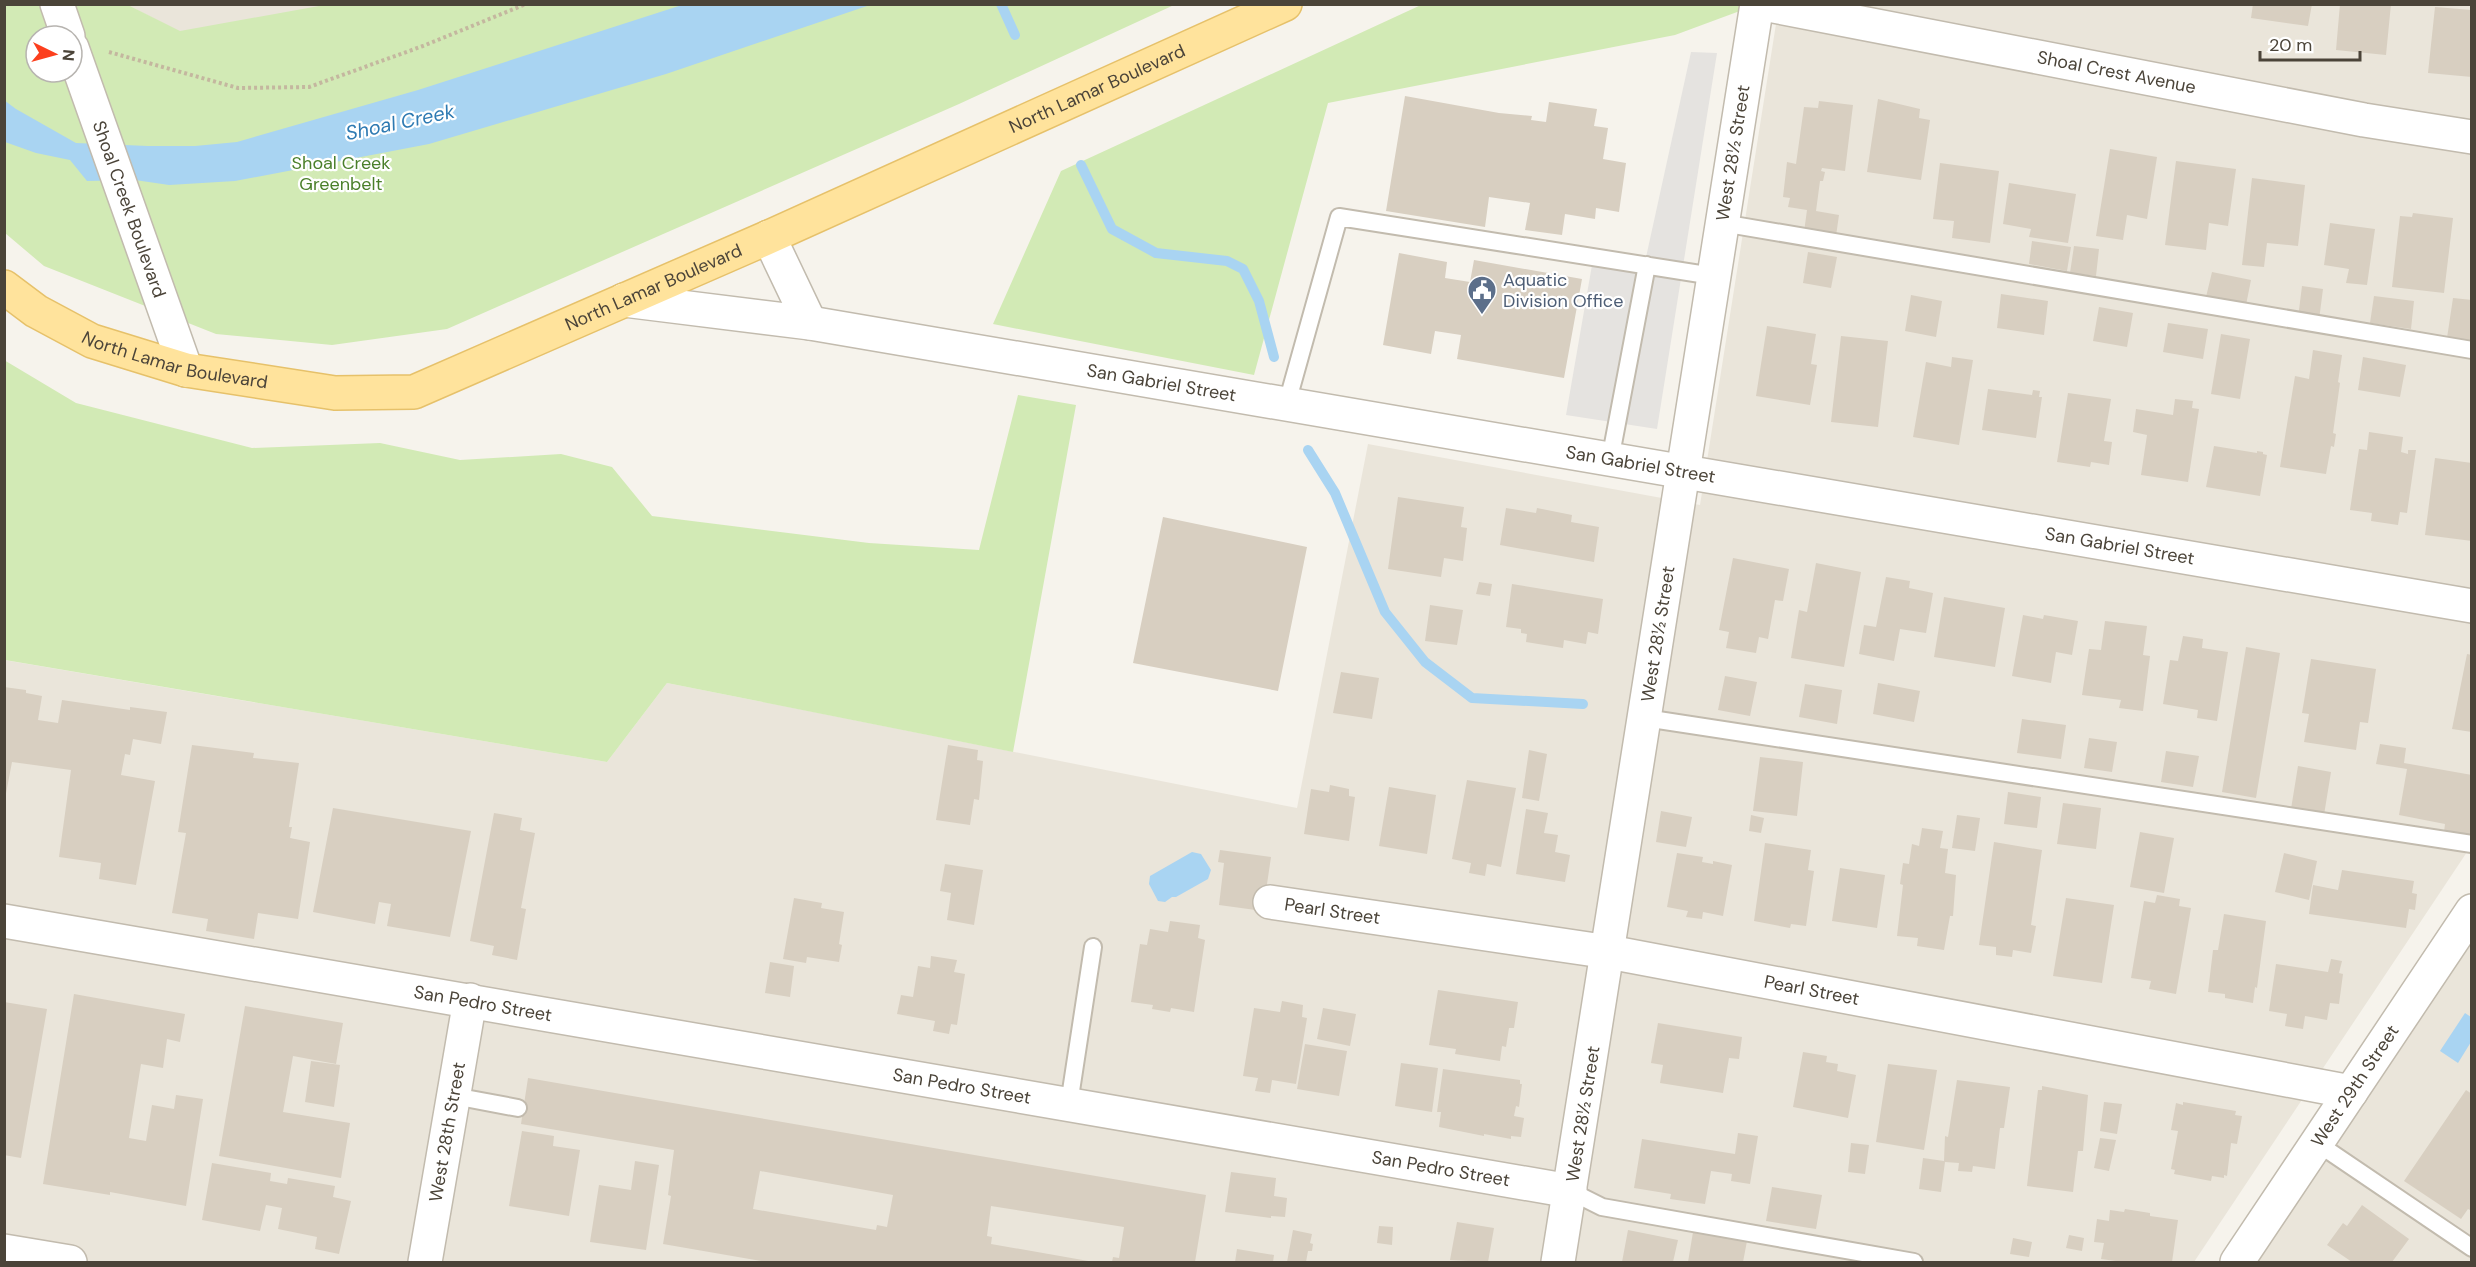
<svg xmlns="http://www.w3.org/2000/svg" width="2476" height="1267" viewBox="0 0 2476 1267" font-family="'DM Sans',sans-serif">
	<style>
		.residential { fill: #eae5da }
		.green { fill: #d2eab5; fill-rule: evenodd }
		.parking { fill: #e5e3e0 }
		.water { fill: #a9d4f2 }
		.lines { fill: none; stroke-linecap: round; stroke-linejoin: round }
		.stream { stroke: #a9d4f2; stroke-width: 10 }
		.building { fill: #d8cfc1; fill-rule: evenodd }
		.service-casing { stroke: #c2bbae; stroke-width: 20 }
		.minor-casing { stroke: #c2bbae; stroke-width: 36 }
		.tertiary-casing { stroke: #c2bbae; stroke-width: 36 }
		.primary-casing { stroke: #e6c16a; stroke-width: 36 }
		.path { stroke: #c4b79f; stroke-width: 4; stroke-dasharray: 3 3; stroke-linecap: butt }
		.service { stroke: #fff; stroke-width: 16 }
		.minor { stroke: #fff; stroke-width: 33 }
		.tertiary { stroke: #fff; stroke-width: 33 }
		.primary { stroke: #ffe39c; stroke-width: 33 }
		.labels { text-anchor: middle; stroke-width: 4.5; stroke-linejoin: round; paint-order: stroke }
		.street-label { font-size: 18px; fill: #4b4439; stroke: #fff }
		.park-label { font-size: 18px; fill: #4a7f2a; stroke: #fff }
		.service-label { font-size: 18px; fill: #4e5e75; stroke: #fff; text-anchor: start }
		.water-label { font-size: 20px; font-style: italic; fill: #2e7ab2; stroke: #fff }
	</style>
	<rect width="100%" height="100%" fill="#f6f3ec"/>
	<!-- residential -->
	<path class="residential" d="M128,5H330L180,32Z
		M1779,5H2471V846L2194,1262H5L4,660L607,762L667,683L1297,808L1368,444L1700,505Z
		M2471,945V1262H2245Z"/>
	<!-- green -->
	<path class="green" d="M330,4L1174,5L959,104L447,329L332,345L216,334L44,266L5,233L4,5H128L180,31ZM36,36H72V72H36Z
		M1421,5H1756L1675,35L1328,103L1254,375L993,324L1061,171Z
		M4,360L76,403L252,448L380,443L460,460L561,454L612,467L652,516L869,543L979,550L1018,395L1076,405L1013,752L667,683L607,762L5,660Z"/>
	<!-- parking -->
	<path class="parking" d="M1691,52L1717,53L1657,429L1566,415L1592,265L1643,271Z"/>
	<!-- water -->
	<path class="water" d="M682,5H870L666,74L429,144L235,181L169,185L135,180L87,181L70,160L36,153L5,142L4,100L16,109L76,143L148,146H195L237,142L418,90Z
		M1192,852L1201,854L1211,870L1208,879L1176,897H1172L1165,902L1158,901L1149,884L1150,876Z
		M2465,1013L2471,1017V1042L2458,1063L2440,1051Z"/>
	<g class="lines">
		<!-- stream -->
		<path class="stream" d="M1001,4L1015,35
			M1081,165L1112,229L1156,253L1227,261L1243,269L1259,301L1274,357
			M1308,450L1335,493L1385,612L1425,662L1472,698L1583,704"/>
	</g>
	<!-- building -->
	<path class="building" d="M2253,4H2312L2308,26L2251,18Z
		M2340,4H2391L2386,55L2336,50Z
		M2435,7L2472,10V77L2428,73Z
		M1405,96L1499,113L1532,116L1531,120L1546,122L1549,102L1597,109L1594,126L1608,128L1603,159L1626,163L1619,212L1596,208L1595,219L1565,214L1562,235L1525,230L1530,203L1489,197L1485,227L1386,211Z
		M1878,99L1920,109L1919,118L1930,120L1921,180L1867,172Z
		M1819,101L1853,105L1845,171L1822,168L1821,171L1825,172L1823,181H1820L1816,211L1839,215L1836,236L1804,232L1807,210L1788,207L1790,198L1783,197L1787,162L1796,164L1804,107L1818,108Z
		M2110,149L2157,157L2147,219L2127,215L2123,240L2096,236Z
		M2176,161L2236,169L2228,226L2209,223L2206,250L2165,245Z
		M1940,163L1999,171L1990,243L1952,238L1954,221L1933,219Z
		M2252,178L2305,185L2298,246L2267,243L2264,267L2242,265Z
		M2009,183L2076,194L2068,243L2029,237L2031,229L2003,224Z
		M2413,213L2453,218L2444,293L2392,287L2400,216L2412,217Z
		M2330,223L2375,229L2367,285L2346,283L2349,269L2324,265Z
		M2032,241L2071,247L2067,271L2029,264Z
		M2074,246L2099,249L2096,276L2070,273Z
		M1808,252L1837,257L1831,288L1803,283Z
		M1399,253L1447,262L1445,278L1470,282L1474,260L1582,279L1564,378L1457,359L1461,335L1435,331L1431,354L1383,345Z
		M2212,272L2251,280L2246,305L2206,297Z
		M2302,286L2323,289L2319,320L2298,318Z
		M2001,294L2048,301L2044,335L1997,328Z
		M1911,295L1942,301L1936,337L1905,331Z
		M2374,296L2414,301L2411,329L2370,323Z
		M2453,298L2472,300L2470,341L2447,338Z
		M2099,307L2133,313L2127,347L2093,341Z
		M2168,323L2208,329L2203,359L2163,352Z
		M1767,326L1816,334L1811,364L1817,365L1810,405L1756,396Z
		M2221,334L2250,339L2240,399L2211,394Z
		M1841,336L1888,341L1878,427L1831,422Z
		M2313,350L2342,355L2338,382L2340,383L2333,433L2336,434L2334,447L2331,446L2326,474L2280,467L2295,376L2309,379Z
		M1952,357L1973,360L1959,445L1913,437L1926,362L1951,367Z
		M2363,357L2406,365L2400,397L2358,390Z
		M1988,389L2032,395L2033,390L2040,391L2039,397H2042L2036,438L1982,430Z
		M2068,393L2111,399L2104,441L2112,442L2109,465L2091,462L2090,467L2057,462Z
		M2175,399L2193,401L2192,408L2199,409L2188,482L2141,475L2147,435L2133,432L2136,409L2173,415Z
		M2369,432L2403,437L2401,452L2408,454V450H2416L2407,513L2400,512L2398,525L2371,521L2372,513L2350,510L2359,449L2367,450Z
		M2214,446L2257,453V451L2263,452V454L2267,455L2260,496L2206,487Z
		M2435,458L2472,463V541L2425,535Z
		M1398,497L1464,507L1461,527L1467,528L1463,561L1444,558L1441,577L1388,569Z
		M1506,508L1536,513L1537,508L1572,515L1571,522L1599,527L1594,562L1500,545Z
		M1163,517L1307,547L1278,691L1133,663Z
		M1733,558L1789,569L1783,601L1775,600L1768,639L1759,637L1756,653L1726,648L1729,632L1719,630Z
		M1816,563L1861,572L1844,667L1791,658L1799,610L1807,612Z
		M1886,577L1910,581L1909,588L1933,593L1926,633L1900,629L1894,661L1859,654L1864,625L1876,627Z
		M1479,582L1492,584L1490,596L1476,594Z
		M1512,584L1603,599L1598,634L1588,632L1586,644L1564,640L1563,648L1526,642L1527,634L1521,633V629L1506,627Z
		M1944,597L2005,608L1995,667L1934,657Z
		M1430,605L1463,610L1457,645L1425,641Z
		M2023,615L2043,619L2044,615L2078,621L2072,655L2056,652L2051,683L2012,676Z
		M2105,621L2147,626L2143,655L2150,656L2143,711L2119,708L2121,700L2082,695L2089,649L2101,650Z
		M2183,636L2203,639L2202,648L2228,652L2217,721L2197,718L2198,710L2163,704L2170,660L2178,661Z
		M2246,647L2280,653L2256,798L2222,792Z
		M2467,654L2472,655V732L2452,729Z
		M2311,659L2376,669L2368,723L2360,722L2356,750L2304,742L2309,714L2302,713Z
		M1341,672L1379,678L1372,719L1333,713Z
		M1725,676L1757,682L1750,716L1718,710Z
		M1878,683L1920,691L1914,722L1873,714Z
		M1805,684L1842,690L1837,724L1799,717Z
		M4,687L26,690V693L42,696L38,720L58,723L62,700L130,710V707L167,712L161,744L133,739L130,755L125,754L121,775L155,781L136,885L99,879L101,863L59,857L71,770L12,762L4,804Z
		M2022,719L2066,725L2061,759L2017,753Z
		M2089,738L2117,742L2112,772L2084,768Z
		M2380,744L2406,748L2404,763L2472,775L2470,837L2444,832L2445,824L2399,815L2407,769L2376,764Z
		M192,745L254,753L253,758L299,763L289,827H292L290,838L310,842L298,919L258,913L254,939L206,931L208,919L172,913L186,833L178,832Z
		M948,745L978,750L977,760L983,761L979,800L974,799L970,825L936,820Z
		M1529,750L1547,754L1539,801L1522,798Z
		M2166,751L2199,756L2193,787L2161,782Z
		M1760,757L1803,762L1797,816L1753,811Z
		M2298,766L2331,772L2324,815L2291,809Z
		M1467,780L1516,788L1501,867L1487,864L1485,876L1469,873L1471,863L1452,859Z
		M1330,785L1349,789V796L1355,797L1349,841L1304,834L1311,789L1329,792Z
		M1389,787L1436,795L1427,854L1379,846Z
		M2008,792L2041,797L2037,828L2004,824Z
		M2063,803L2101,808L2096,849L2057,844Z
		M333,808L471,831L450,937L387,926L391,904L379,902L375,924L313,912Z
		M1526,809L1548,813L1544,833L1558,835L1555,852L1570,855L1565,882L1516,874Z
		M1661,811L1692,817L1686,847L1656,842Z
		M494,813L522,818L520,830L535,833L521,908L526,909L517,960L492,955L494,946L470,941Z
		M1751,815L1764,818L1761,833L1749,831Z
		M1957,815L1980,818L1975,851L1952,848Z
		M1922,828L1943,831L1940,848L1948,849L1945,873L1956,875L1953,916H1950L1944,950L1917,946L1918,938L1897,936L1903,885L1900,884L1903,863L1909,864L1912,844L1919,846Z
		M2140,832L2174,838L2164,893L2130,887Z
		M1994,842L2042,850L2031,925L2036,926L2031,953L2013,950L2012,957L1996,955V947L1979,945Z
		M1765,843L1811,850L1808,870L1814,871L1806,926L1791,924L1790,928L1754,921Z
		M1220,850L1271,857L1263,911L1219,905L1224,863L1218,862Z
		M1677,853L1703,857L1702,862L1713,864V861L1732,865L1723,916L1703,912L1702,919L1686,917L1688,911L1667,907Z
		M2284,853L2317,861L2309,900L2275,892Z
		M945,864L983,870L974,925L947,920L951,893L940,891Z
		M1840,868L1885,875L1877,928L1832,921Z
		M2342,870L2414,881L2412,893L2417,894L2415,910L2409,909L2406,928L2309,914L2313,885L2338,890Z
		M2157,895L2180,899L2179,906L2191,908L2176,994L2149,989L2151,981L2131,978L2144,901L2155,903Z
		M794,898L822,903L821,908L844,912L839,944L842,945L839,962L807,957L806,963L783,959Z
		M2066,898L2114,905L2102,983L2053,976Z
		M2224,914L2266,921L2257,988L2255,987L2253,1003L2225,998V994L2208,992L2213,950H2218Z
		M1170,921L1200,925L1198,938L1205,940L1194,1012L1171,1008L1170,1012L1152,1009L1153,1005L1131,1002L1140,944L1147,945L1150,929L1168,932Z
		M931,956L957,960L954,972L965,974L957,1025L951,1024L949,1034L933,1031L935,1021L897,1014L901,995L913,997L918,966L930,968Z
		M2331,959L2342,961L2339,973L2343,974L2339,1004L2330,1003L2327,1020L2305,1016L2303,1029L2285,1026L2287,1014L2269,1011L2276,964L2328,972Z
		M770,962L794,966L790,997L765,993Z
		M1438,990L1518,1002L1514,1028H1509L1506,1047L1502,1046L1500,1061L1455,1054L1456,1049L1429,1045Z
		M74,994L185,1014L180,1042L167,1039L163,1068L141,1064L129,1138L146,1141L152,1105L174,1109L176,1095L203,1099L186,1206L110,1192V1195L43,1184Z
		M1282,1001L1303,1005L1302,1017L1307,1018L1296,1084L1272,1080L1270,1093L1255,1091L1258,1078L1243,1076L1254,1008L1280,1012Z
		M4,1002L47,1009L21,1158L4,1155Z
		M245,1006L343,1023L336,1064L293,1056L283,1112L350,1123L341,1178L219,1156Z
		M1323,1008L1356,1014L1350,1046L1317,1039Z
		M1658,1023L1742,1037L1739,1059L1729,1058L1723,1093L1660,1083L1663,1065L1651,1063Z
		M1305,1044L1347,1051L1339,1096L1297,1089Z
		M1803,1052L1827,1056L1826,1062L1838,1064L1837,1071L1856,1075L1848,1118L1793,1107Z
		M311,1061L340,1065L334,1107L305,1102Z
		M1401,1063L1438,1068L1432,1112L1395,1106Z
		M1888,1064L1937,1070L1924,1150L1876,1142Z
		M1443,1069L1520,1080V1084H1522L1519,1107L1516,1106L1514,1116L1524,1118L1521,1137L1511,1136V1139L1484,1134V1136L1439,1127L1441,1112H1437Z
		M528,1078L1206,1195L1195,1262H1112L1113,1257L1119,1258L1124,1227L991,1206L987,1236L992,1237L991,1244L1094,1262H767L663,1244L671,1196L668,1195L674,1150L521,1124ZM760,1171L893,1195L887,1227L877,1225L876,1230L753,1209Z
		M1957,1080L2010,1087L2004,1128H2000L1995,1169L1973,1166L1972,1172L1958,1171L1959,1163L1945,1162L1941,1192L1919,1189L1923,1158L1944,1161L1945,1136L1948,1137Z
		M2042,1086L2088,1095L2083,1151H2078L2073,1192L2027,1186L2038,1090H2042Z
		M2466,1090L2472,1094V1211L2468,1209L2461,1219L2404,1181Z
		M2104,1102L2122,1104L2117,1134L2100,1131Z
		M2183,1102L2236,1111L2235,1115L2242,1116L2237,1144L2231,1143L2227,1176L2224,1175V1178L2212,1176L2211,1181L2174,1174L2175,1170L2171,1169L2178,1131L2171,1130L2176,1103L2183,1105Z
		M522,1131L554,1136L553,1146L580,1150L569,1216L509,1206Z
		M1738,1133L1758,1136L1750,1184L1731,1181L1732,1174L1711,1171L1705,1204L1670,1199L1671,1194L1634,1188L1642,1139L1735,1154Z
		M2100,1138L2116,1140L2109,1171L2094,1168Z
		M1851,1143L1869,1145L1865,1174L1848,1172Z
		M635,1161L659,1165L646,1250L590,1242L599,1185L631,1190Z
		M212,1163L271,1173L270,1181L287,1184L288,1178L335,1186L333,1197L351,1201L339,1254L315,1249L317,1237L278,1229L282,1208L266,1205L260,1231L202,1220Z
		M1231,1172L1276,1178L1274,1196L1287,1198L1285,1217L1271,1216V1218L1225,1212Z
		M1772,1187L1822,1195L1816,1229L1766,1221Z
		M2362,1205L2409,1239L2392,1262H2352L2327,1245L2343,1223L2347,1226Z
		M2125,1209L2150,1213V1216L2178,1220L2172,1262H2123L2101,1259L2104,1243L2094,1242L2097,1219L2109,1221L2110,1210L2124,1212Z
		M1457,1222L1494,1228L1488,1262L1450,1260Z
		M1379,1226L1393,1227L1392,1245L1377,1243Z
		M1293,1230L1312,1234L1310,1243L1313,1244L1312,1251H1308L1306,1262H1287Z
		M1628,1230L1678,1240L1673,1262H1622Z
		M1693,1232L1747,1241L1743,1262H1688Z
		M2069,1235L2084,1238L2082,1251L2066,1248Z
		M2013,1238L2032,1242L2029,1257L2010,1254Z
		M1237,1249L1274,1255L1273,1262H1235Z"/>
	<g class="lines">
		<!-- service casing -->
		<g class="service-casing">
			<path id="service" d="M1722,223L2472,350
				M1287,403L1339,217L1713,276
				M1610,460L1647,265
				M1645,718L2472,844
				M454,1096L518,1108
				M1069,1104L1093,947
				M2317,1143L2472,1248
				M1570,1191L1602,1207L1914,1262"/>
		</g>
		<!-- minor casing -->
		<g class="minor-casing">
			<g id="minor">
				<path d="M57,4L68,36"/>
				<path id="s1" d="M1763,4L2364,120L2472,137"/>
				<path id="s2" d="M72,48L186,370"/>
				<path d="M769,237L810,323"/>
				<path id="s3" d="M624,300L810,323L2472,606"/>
				<path id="s4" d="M1270,902L1609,952L2351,1092"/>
				<path id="s5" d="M4,921L1570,1191"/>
				<path d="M4,1251L70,1262"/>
				<path id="s6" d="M425,1262L470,1000"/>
				<path d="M1558,1262L1757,4"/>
			</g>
		</g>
		<!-- tertiary casing -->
		<g class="tertiary-casing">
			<g id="tertiary">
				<path id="s7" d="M2237,1262L2472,911"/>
			</g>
		</g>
		<!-- primary casing -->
		<g class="primary-casing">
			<g id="primary">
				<path id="s8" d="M4,287L36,311L92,341L186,370L335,393L414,392L769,237L1285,4"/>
			</g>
		</g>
		<!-- path -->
		<path class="path" d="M109,52L238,88L309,87L423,46L526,4"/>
		<!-- service -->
		<use href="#service" class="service"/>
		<!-- minor -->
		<use href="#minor" class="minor"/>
		<!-- tertiary -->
		<use href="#tertiary" class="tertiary"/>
		<!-- primary -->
		<use href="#primary" class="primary"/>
	</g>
	<!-- icons -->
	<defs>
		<g id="civic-pin" transform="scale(1.5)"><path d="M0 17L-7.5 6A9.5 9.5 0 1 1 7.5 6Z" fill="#5c6f8a" stroke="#fff"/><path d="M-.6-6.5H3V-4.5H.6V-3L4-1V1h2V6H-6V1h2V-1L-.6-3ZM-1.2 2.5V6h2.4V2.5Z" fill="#fff"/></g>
	</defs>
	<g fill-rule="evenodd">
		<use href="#civic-pin" x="1482" y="290"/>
	</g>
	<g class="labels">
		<!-- street labels -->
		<g class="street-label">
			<text dy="6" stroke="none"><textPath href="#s1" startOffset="360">Shoal Crest Avenue</textPath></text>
			<text dy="6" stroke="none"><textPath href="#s8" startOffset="1179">North Lamar Boulevard</textPath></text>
			<text transform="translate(1733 153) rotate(-81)" y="6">West 28½ Street</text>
			<text dy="6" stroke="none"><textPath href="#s2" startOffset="171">Shoal Creek Boulevard</textPath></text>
			<text dy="6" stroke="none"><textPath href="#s8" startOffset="693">North Lamar Boulevard</textPath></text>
			<text dy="6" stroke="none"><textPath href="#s8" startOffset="189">North Lamar Boulevard</textPath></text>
			<text dy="6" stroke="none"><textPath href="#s3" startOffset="544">San Gabriel Street</textPath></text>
			<text dy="6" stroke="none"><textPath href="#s3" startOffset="1030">San Gabriel Street</textPath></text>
			<text dy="6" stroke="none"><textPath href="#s3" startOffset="1516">San Gabriel Street</textPath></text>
			<text transform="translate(1658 634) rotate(-81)" y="6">West 28½ Street</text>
			<text dy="6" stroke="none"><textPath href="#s4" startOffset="63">Pearl Street</textPath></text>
			<text dy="6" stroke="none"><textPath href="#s4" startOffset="549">Pearl Street</textPath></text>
			<text dy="6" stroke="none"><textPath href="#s5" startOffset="486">San Pedro Street</textPath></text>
			<text dy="6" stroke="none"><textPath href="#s5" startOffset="972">San Pedro Street</textPath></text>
			<text dy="6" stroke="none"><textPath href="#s7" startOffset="212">West 29th Street</textPath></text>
			<text transform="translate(1583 1114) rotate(-81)" y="6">West 28½ Street</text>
			<text dy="6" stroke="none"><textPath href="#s6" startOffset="132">West 28th Street</textPath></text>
			<text dy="6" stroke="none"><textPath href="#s5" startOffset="1458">San Pedro Street</textPath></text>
		</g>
		<!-- park labels -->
		<g class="park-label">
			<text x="341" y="169">Shoal Creek<tspan x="341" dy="21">Greenbelt</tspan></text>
		</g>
		<!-- service labels -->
		<g class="service-label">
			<text x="1503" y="286">Aquatic<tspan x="1503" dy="21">Division Office</tspan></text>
		</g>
		<!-- water labels -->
		<g class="water-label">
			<text transform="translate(400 122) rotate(-12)" y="7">Shoal Creek</text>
		</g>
	</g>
	<!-- border -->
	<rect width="2476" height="1267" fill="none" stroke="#4b4439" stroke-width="12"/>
	<!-- north arrow -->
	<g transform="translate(54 54) rotate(95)"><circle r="28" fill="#ffffff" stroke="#b7b4b0" stroke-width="1.5"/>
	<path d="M0-4.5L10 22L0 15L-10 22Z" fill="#fc3f1d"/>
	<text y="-9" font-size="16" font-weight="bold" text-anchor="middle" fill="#4b4439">N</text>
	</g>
	<!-- scale -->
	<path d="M2260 51v9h100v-9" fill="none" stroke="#4b4439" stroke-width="3"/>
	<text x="2269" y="51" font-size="18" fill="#4b4439" stroke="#ffffff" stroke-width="4.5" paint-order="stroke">20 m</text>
</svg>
